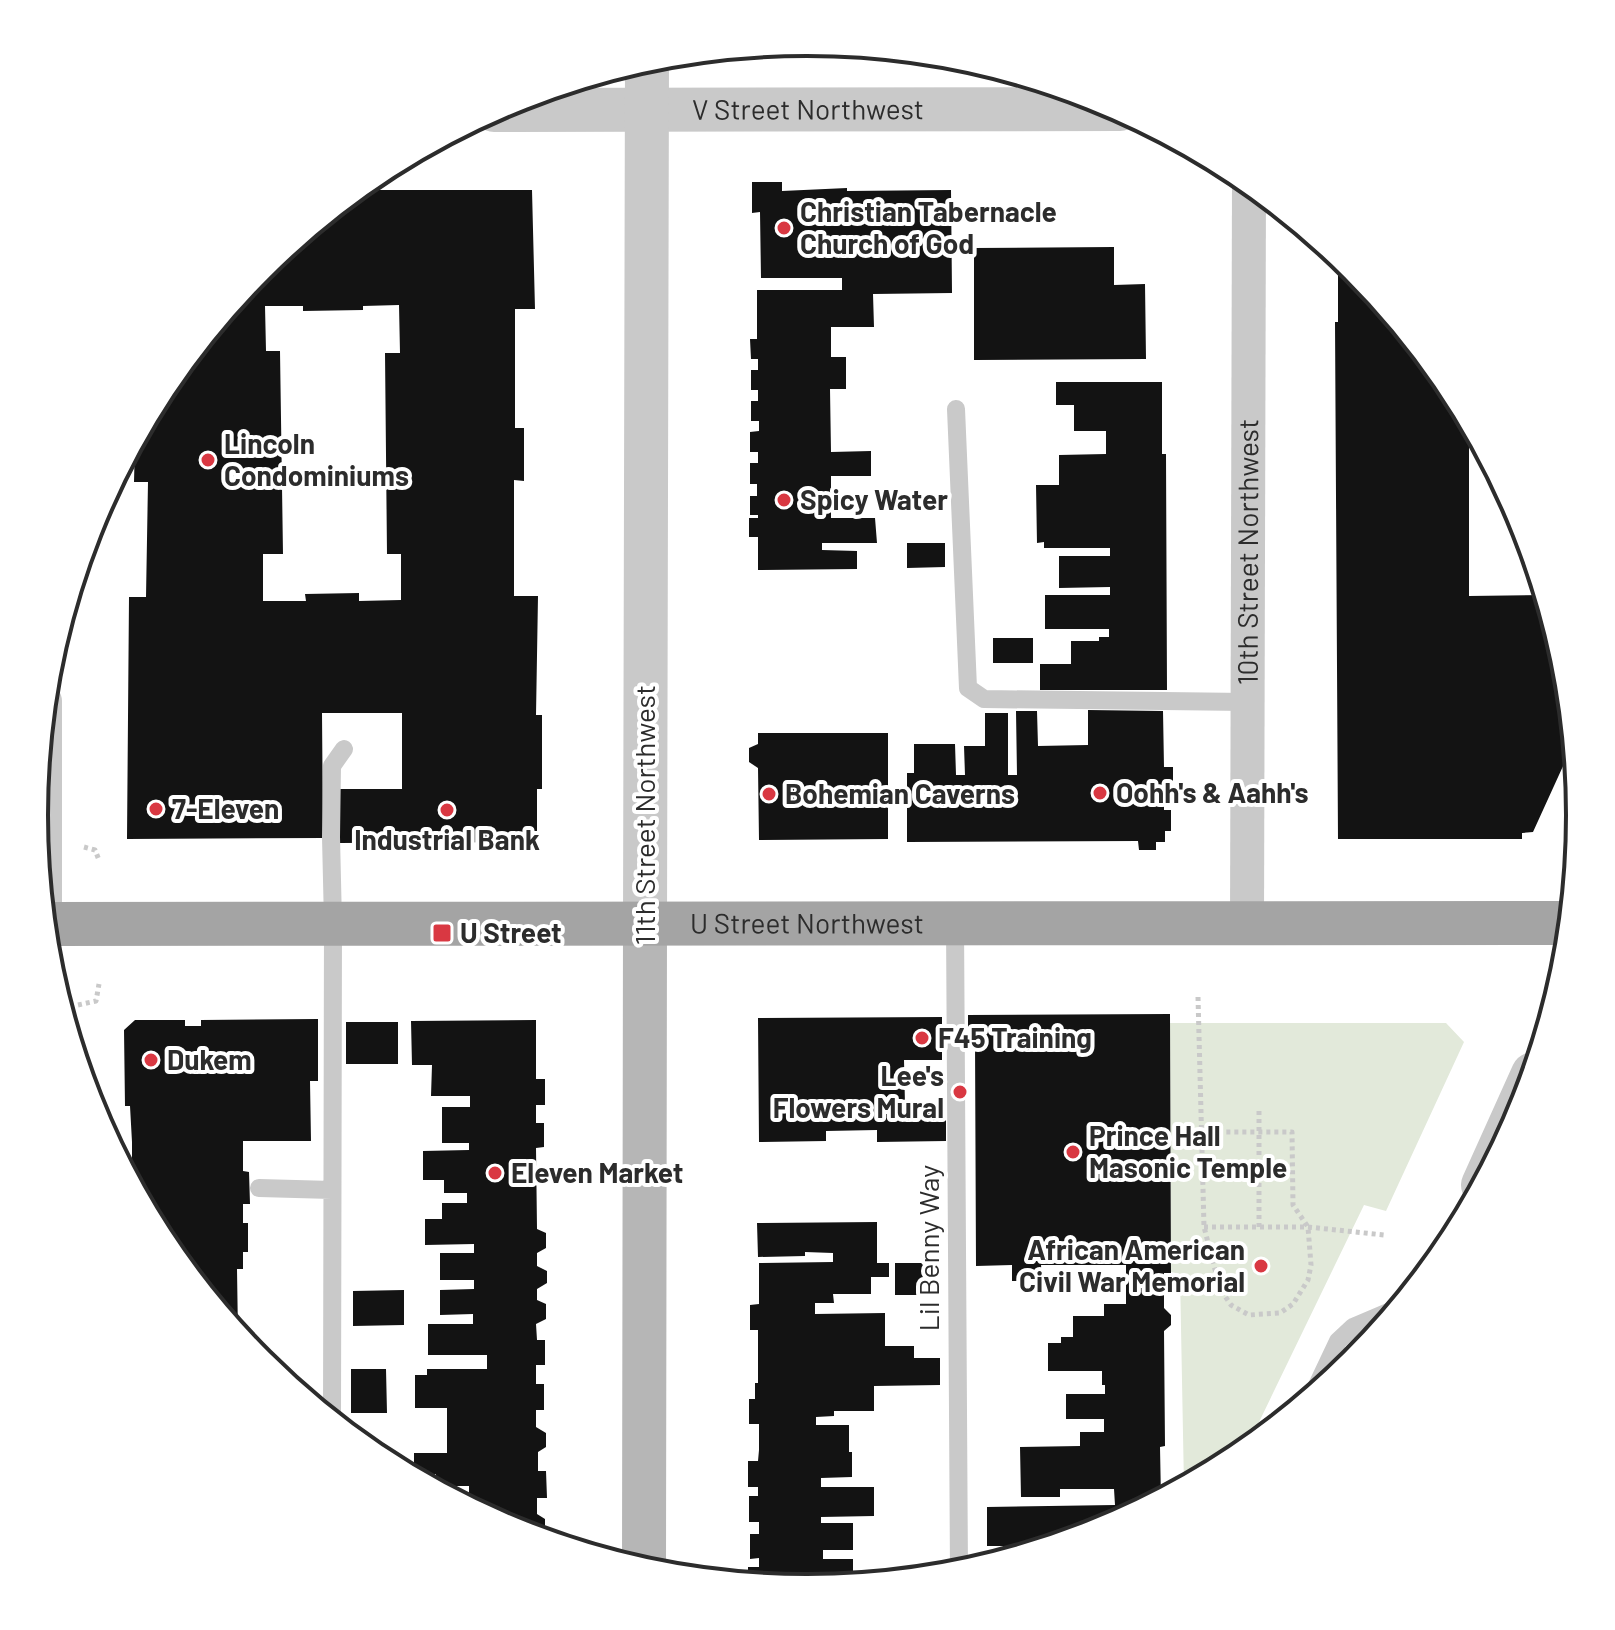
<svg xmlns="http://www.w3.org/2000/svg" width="1615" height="1630" viewBox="0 0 1615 1630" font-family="Barlow,sans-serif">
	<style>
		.green { fill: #e2e9da }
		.building { fill: #131313; fill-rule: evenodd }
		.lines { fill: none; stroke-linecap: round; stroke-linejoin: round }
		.path { stroke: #c9c9c9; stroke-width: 5; stroke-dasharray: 4 4; stroke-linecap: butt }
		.service { stroke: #c9c9c9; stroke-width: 18 }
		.minor { stroke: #c9c9c9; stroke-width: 34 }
		.tertiary { stroke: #c9c9c9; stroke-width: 44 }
		.secondary { stroke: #b6b6b6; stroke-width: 44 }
		.primary { stroke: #a4a4a4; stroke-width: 44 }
		.poi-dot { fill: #d93842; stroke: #fff; stroke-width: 3 }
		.labels { text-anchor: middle; stroke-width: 8; stroke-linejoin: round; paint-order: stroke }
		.street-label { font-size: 28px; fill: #2c2c2c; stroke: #fff }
		.poi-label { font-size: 28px; font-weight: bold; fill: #2c2c2c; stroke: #fff; text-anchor: start }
		.rim { fill: none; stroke: #2c2c2c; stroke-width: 4 }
	</style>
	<rect width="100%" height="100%" fill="#fff"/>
	<!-- green -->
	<path class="green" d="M1170,1023H1446L1464,1042L1386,1211L1364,1205L1245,1451L1184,1487L1180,1274L1171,1272Z"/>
	<!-- building -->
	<path class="building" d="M752,182H782V191L847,188V191L951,190L952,293L873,294L874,327H831V357H846V389H830L831,452L871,451V476H831V518H875L877,543H822V550L857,551V569L758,570V537H749V518H758V515H750V496H757V484H750V463H758V452H750V432L759,431V421H751V401H758V390H751V370H758V359H751L750,339H757V290H842V278H761L760,212L752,213Z
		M355,190H532L535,309H515V428H524V481L514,480V596H538L536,715H542V789H537V842L337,843L339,789H402V713H322L323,838L127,839L129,597H146L148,482H134L135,441L142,428H148V417L165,385L261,268ZM399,305L400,353H385L387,554H401V600L359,601V593L305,594L306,601H263V554H283L280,351H266L265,306H303V311L363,310V306Z
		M1114,247V285L1145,284L1146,359L974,360V248Z
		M1338,255L1355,268L1451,386L1469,419V596L1545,595L1566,665L1574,742L1533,832L1522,833V839H1338L1335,322H1338Z
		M1056,382H1162V454H1166L1167,690H1040V664H1071V641H1099V637H1109V629H1045V595H1110V587L1059,588V556H1110V548H1044V542L1037,543L1036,485H1059V455L1106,454V431H1074V405H1056Z
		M907,543H945V567L907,568Z
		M993,638H1033V663H993Z
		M1088,710L1163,711L1164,767H1173V788L1164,789V810H1171V831H1165V842H1156V850H1139L1138,841L907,842V773H914V744H955L956,775H965L964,746H985V713H1008V775H1017L1016,711H1037L1038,746L1088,745Z
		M758,733H888V839L759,840L758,768L749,762V748L758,744Z
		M1170,1014L1171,1273H1164V1308L1171,1315V1325L1164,1331L1165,1446L1160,1447L1161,1499L1103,1530L1051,1546H987V1507L1115,1505L1114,1489H1060V1497H1021L1020,1447L1080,1446V1432H1104V1419H1066V1394H1105V1385H1102V1371H1048V1343H1061V1337H1073V1316H1104V1304H1126V1265H1041L1042,1281H1012V1265L976,1266L975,1040H968V1015Z
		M942,1017V1060H904L905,1105H946V1141L877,1142V1130L826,1131V1141L759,1142L758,1018Z
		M318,1019V1081H310L311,1141H243V1171L249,1172L250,1204H243V1223H248V1252H243V1269H237L238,1335L164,1244L125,1170V1159H132V1142L130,1106H125L124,1030L135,1020H185V1026H201V1020Z
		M536,1020V1079H545V1105H536V1123H544V1147L536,1148L537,1229L546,1233V1248L537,1253V1266L547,1271V1283L537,1289V1300L546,1304V1319L536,1324L537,1340H545V1365H536V1384H544V1410H536V1427L546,1433V1447L538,1452V1471H546L547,1498H537V1514L545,1519V1536L540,1538L511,1529L451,1497H469V1486H436V1474H414V1453H447V1408H415V1375H427V1369H487V1355H428V1324H473V1314L440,1315V1290L474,1289V1280H440V1253H474V1244L425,1245V1219H442V1203H467V1193H444V1180H423V1151L469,1150V1143H442V1107H470V1096H431L432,1065H412L411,1021Z
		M346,1022H398V1064H346Z
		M877,1222V1263H889V1277H871V1294H833L834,1303H815V1314L885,1313V1346H914V1358H940V1385L874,1386V1411H834V1416L816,1417V1425H849V1452H852V1477L821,1478V1487H874V1516L821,1517V1523H853V1550H823V1559H853V1584H821V1587L807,1588L748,1583V1567H759V1558L750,1559V1534H759V1522H749V1496H758V1487H748V1461H758L759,1450V1424H749V1399H755V1383H758V1330H750V1305L759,1304V1263L833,1262V1253L805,1252V1256L758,1257L757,1223Z
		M895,1263H934V1295H895Z
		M404,1290V1325L353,1326V1291Z
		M351,1369H386L387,1413H351Z
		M901,1567H937V1576L901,1579Z"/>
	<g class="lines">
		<!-- path -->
		<path class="path" d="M1194,149V155H1205
			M84,847L95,850L99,860
			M1565,860L1575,839L1579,838
			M1198,997L1204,1227L1220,1289L1231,1305L1249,1315L1280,1313L1293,1304L1308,1280L1311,1265L1308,1227L1293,1205L1292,1132H1201
			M78,1005L96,1001L99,984
			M1204,1227H1308L1384,1235
			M1259,1227V1111"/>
		<!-- service -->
		<path class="service" d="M956,409L968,688L984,699L1247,702
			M955,923L959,1573
			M259,1188L332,1190
			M1353,1327L1400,1307
			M1312,1396L1338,1341L1353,1327L1374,1338
			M332,1420L333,923L331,837L332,766L344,749"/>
		<!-- minor -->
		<g class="minor">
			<path d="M45,924V701"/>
			<path id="s1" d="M1247,924L1249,181"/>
		</g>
		<!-- tertiary -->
		<g class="tertiary">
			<path id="s2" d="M494,110L1120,109"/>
			<path d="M645,924L647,59"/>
			<path d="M1483,1185L1533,1074"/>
		</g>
		<!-- secondary -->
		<path class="secondary" d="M644,1570L645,924"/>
		<!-- primary -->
		<path class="primary" id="s3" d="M45,924L1570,923"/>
	</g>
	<!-- markers -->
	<g class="poi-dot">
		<circle cx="784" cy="228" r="8"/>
		<circle cx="208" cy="460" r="8"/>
		<circle cx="784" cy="500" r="8"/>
		<circle cx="1100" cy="793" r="8"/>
		<circle cx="769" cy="794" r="8"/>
		<circle cx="156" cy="809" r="8"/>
		<circle cx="447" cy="810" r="8"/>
		<rect x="432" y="923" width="20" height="20" rx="4"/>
		<circle cx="922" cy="1038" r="8"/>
		<circle cx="151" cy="1060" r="8"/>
		<circle cx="960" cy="1092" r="8"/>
		<circle cx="1073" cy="1152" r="8"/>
		<circle cx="495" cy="1173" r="8"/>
		<circle cx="1261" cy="1266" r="8"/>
	</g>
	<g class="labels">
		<!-- street labels -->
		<g class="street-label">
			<text dy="10" stroke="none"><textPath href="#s2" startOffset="314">V Street Northwest</textPath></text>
			<text dy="10" stroke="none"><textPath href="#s1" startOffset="372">10th Street Northwest</textPath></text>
			<text transform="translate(645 815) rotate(-90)" y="10">11th Street Northwest</text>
			<text dy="10" stroke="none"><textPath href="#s3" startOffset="762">U Street Northwest</textPath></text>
			<text transform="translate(929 1248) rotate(-90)" y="10">Lil Benny Way</text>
		</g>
		<!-- poi labels -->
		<g class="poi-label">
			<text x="800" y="222">Christian Tabernacle<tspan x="800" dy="32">Church of God</tspan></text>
			<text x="224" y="454">Lincoln<tspan x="224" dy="32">Condominiums</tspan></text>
			<text x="800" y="510">Spicy Water</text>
			<text x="1116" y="803">Oohh's &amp; Aahh's</text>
			<text x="785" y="804">Bohemian Caverns</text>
			<text x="172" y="819">7-Eleven</text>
			<text x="447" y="850" text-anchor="middle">Industrial Bank</text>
			<text x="460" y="943">U Street</text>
			<text x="938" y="1048">F45 Training</text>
			<text x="167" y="1070">Dukem</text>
			<text x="944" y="1086" text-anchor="end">Lee's<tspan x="944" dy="32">Flowers Mural</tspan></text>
			<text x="1089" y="1146">Prince Hall<tspan x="1089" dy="32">Masonic Temple</tspan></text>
			<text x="511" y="1183">Eleven Market</text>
			<text x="1245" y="1260" text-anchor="end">African American<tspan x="1245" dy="32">Civil War Memorial</tspan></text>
		</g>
	</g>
	<!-- crop -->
	<path d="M0 0H1615V1630H0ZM48 815a759 759 0 1 1 1518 0a759 759 0 1 1-1518 0Z" fill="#fff" fill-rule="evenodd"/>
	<path class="rim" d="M48 815a759 759 0 1 1 1518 0a759 759 0 1 1-1518 0Z"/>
</svg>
